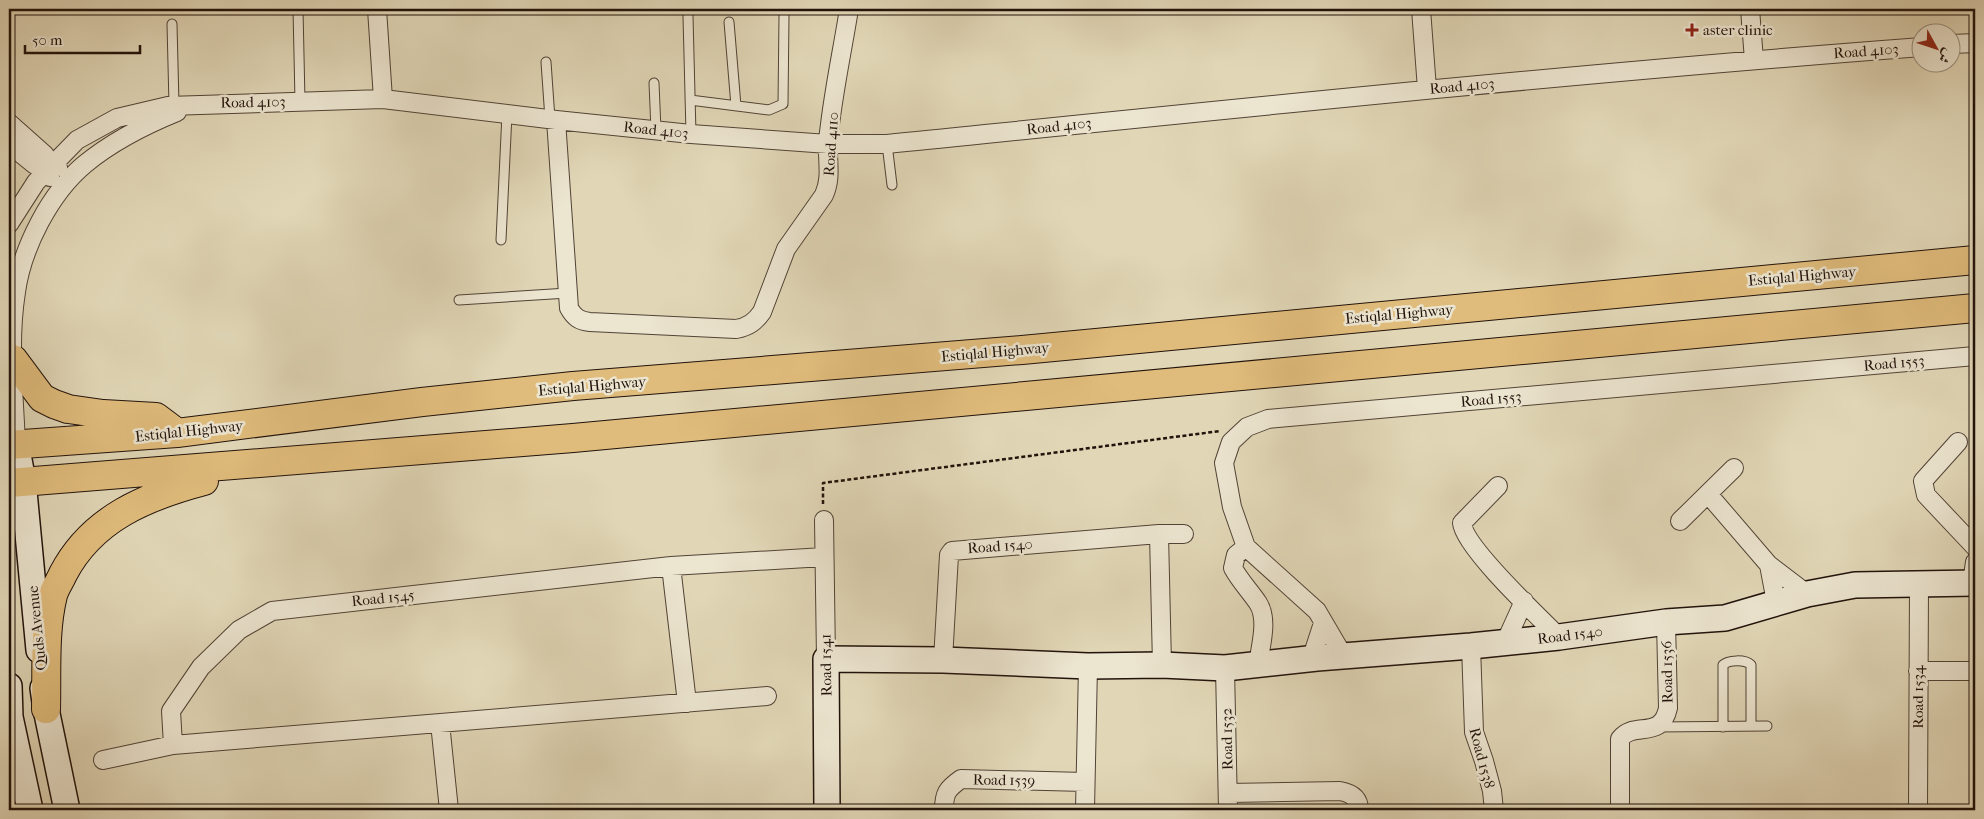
<svg xmlns="http://www.w3.org/2000/svg" width="1984" height="819" viewBox="0 0 1984 819" font-family="'IM FELL French Canon',Amiri,serif">
	<style>
		.lines { fill: none; stroke-linecap: round; stroke-linejoin: round }
		.lane-casing { stroke: #514336; stroke-width: 11 }
		.street-casing { stroke: #514336; stroke-width: 20 }
		.secondary-casing { stroke: #21120b; stroke-width: 28 }
		.primary-casing { stroke: #21120b; stroke-width: 30 }
		.path { stroke: #21120b; stroke-width: 2.5; stroke-dasharray: 4 2.5; stroke-linecap: butt }
		.lane { stroke: #ece5d0; stroke-width: 9 }
		.street { stroke: #ece5d0; stroke-width: 18 }
		.secondary { stroke: #ece5d0; stroke-width: 25 }
		.primary { stroke: #e0bc7c; stroke-width: 28 }
		.poi-dot { fill: #8f2418; stroke: #ece5d0; stroke-width: 2 }
		.labels { text-anchor: middle; stroke-width: 5; stroke-linejoin: round; paint-order: stroke }
		.poi-label { font-size: 15px; fill: #21120b; stroke: #ece5d0; text-anchor: start }
		.street-label { font-size: 15px; fill: #21120b; stroke: #ece5d0 }
	</style>
	<rect width="100%" height="100%" fill="#e1d7b7"/>
	<filter id="stains"><feTurbulence type="fractalNoise" baseFrequency=".004" numOctaves="4"/><feColorMatrix values="0 0 0 0 .2 0 0 0 0 .09 0 0 0 0 .02 0 0 0 .5 -.17"/></filter>
	<radialGradient id="worn" r=".72"><stop offset=".6" stop-color="#630" stop-opacity="0"/><stop offset="1" stop-color="#630" stop-opacity=".3"/></radialGradient>
	<g class="lines">
		<!-- lane casing -->
		<g class="lane-casing">
			<path id="lane" d="M298,9L300,101
				M688,16L691,134
				M729,22L736,106
				M172,24L174,105
				M546,62L550,119
				M654,83L656,130
				M690,100L769,110L783,104L784,16
				M887,144L892,185
				M501,240L507,114
				M459,300L568,293
				M1657,727L1767,726
				M1723,727V665C1728,660 1745,659 1751,665V726"/>
		</g>
		<!-- street casing -->
		<g class="street-casing">
			<path id="street" d="M377,9L383,99
				M1421,9L1427,89
				M1750,9L1754,60
				M1952,44L1975,43
				M556,120L569,308C574,317 579,321 590,322L736,329C748,327 755,322 762,312L786,249L824,195C832,177 827,162 828,142C832,98 842,53 849,9
				M9,123L45,155L50,177
				M9,144L35,165L58,167
				M9,224L36,182L77,140L117,118L168,106L383,99L556,120L691,134L828,144H887C1232,109 1576,73 1922,47
				M1958,442L1923,481L1926,495L1975,547
				M16,444C14,394 8,342 16,292C22,248 50,193 85,164C113,141 145,125 177,112
				M1498,486L1462,523C1464,547 1539,617 1559,637
				M1708,494L1769,565L1807,594
				M824,520L826,659
				M1680,521L1734,468
				M1159,534L1162,665
				M1246,547L1236,555L1233,568C1240,581 1250,591 1258,603C1269,620 1260,647 1258,665
				M1769,565L1776,602
				M671,566L687,703
				M1972,583L1975,562
				M1505,643L1524,601
				M1471,646L1474,732L1484,761L1492,791L1494,810
				M1344,657L1317,611L1246,547L1232,507L1224,463L1231,442L1247,427L1268,419L1975,356
				M943,660L949,555L952,551L1159,534H1184
				M1311,660L1323,623
				M1225,668L1228,810
				M1918,671H1975
				M440,723L449,810
				M173,745L171,711L201,667L239,630L272,611L671,566L824,557
				M103,760L173,745L767,696
				M1228,793L1340,791C1351,793 1359,798 1359,810
				M944,810C944,793 947,789 961,779L1085,782
				M1085,810L1088,666
				M1620,810V739C1634,720 1661,741 1668,708L1666,622
				M1918,810L1919,584"/>
		</g>
		<!-- secondary casing -->
		<g class="secondary-casing">
			<path id="secondary" d="M16,444L23,481L39,650
				M9,686L10,717L30,810
				M43,688L46,709L67,810
				M827,810L826,659L943,660L1088,666L1162,665L1225,668L1317,658L1471,646L1559,637L1666,622L1725,618L1807,594L1855,585L1975,583"/>
		</g>
		<!-- primary casing -->
		<g class="primary-casing">
			<path id="primary" d="M13,359L42,398L54,404L68,409L103,414L156,417L176,432
				M9,445L177,433L422,402L573,386L1022,350L1975,260
				M9,483L573,438L1975,308
				M46,709C47,672 44,631 53,595C55,588 60,581 63,574C92,518 147,496 204,481"/>
		</g>
		<!-- path -->
		<path class="path" d="M823,504V483L1220,431"/>
		<!-- lane -->
		<use href="#lane" class="lane"/>
		<!-- street -->
		<use href="#street" class="street"/>
		<!-- secondary -->
		<use href="#secondary" class="secondary"/>
		<!-- primary -->
		<use href="#primary" class="primary"/>
	</g>
	<!-- markers -->
	<path class="poi-dot" d="M1689.5 22.5h5v5h5v5h-5v5h-5v-5h-5v-5h5z"/>
	<g class="labels">
		<!-- poi labels -->
		<g class="poi-label">
			<text x="1703" y="35">aster clinic</text>
		</g>
		<!-- street labels -->
		<g class="street-label">
			<text transform="translate(1866 51) rotate(-4)" y="5">Road 4103</text>
			<text transform="translate(1462 86) rotate(-5)" y="5">Road 4103</text>
			<text transform="translate(253 102) rotate(-1)" y="5">Road 4103</text>
			<text transform="translate(1059 126) rotate(-6)" y="5">Road 4103</text>
			<text transform="translate(656 130) rotate(6)" y="5">Road 4103</text>
			<text transform="translate(831 144) rotate(-86)" y="5">Road 4110</text>
			<text transform="translate(1802 276) rotate(-5)" y="5">Estiqlal Highway</text>
			<text transform="translate(1399 314) rotate(-5)" y="5">Estiqlal Highway</text>
			<text transform="translate(995 352) rotate(-5)" y="5">Estiqlal Highway</text>
			<text transform="translate(1894 363) rotate(-5)" y="5">Road 1553</text>
			<text transform="translate(592 386) rotate(-5)" y="5">Estiqlal Highway</text>
			<text transform="translate(1491 399) rotate(-5)" y="5">Road 1553</text>
			<text transform="translate(189 431) rotate(-6)" y="5">Estiqlal Highway</text>
			<text transform="translate(1000 546) rotate(-4)" y="5">Road 1540</text>
			<text transform="translate(383 598) rotate(-6)" y="5">Road 1545</text>
			<text transform="translate(37 628) rotate(-96)" y="5">Quds Avenue</text>
			<text transform="translate(1570 635) rotate(-7)" y="5">Road 1540</text>
			<text transform="translate(826 665) rotate(-91)" y="5">Road 1541</text>
			<text transform="translate(1667 672) rotate(-91)" y="5">Road 1536</text>
			<text transform="translate(1918 697) rotate(-90)" y="5">Road 1534</text>
			<text transform="translate(1227 739) rotate(-91)" y="5">Road 1532</text>
			<text transform="translate(1482 758) rotate(75)" y="5">Road 1538</text>
			<text transform="translate(1004 780) rotate(1)" y="5">Road 1539</text>
		</g>
	</g>
	<!-- margin -->
	<rect width="1984" height="819" fill="none" stroke="#e1d7b7" stroke-width="30"/>
	<rect x="10" y="10" width="1964" height="799" fill="none" stroke="#21120b" stroke-width="2.5"/>
	<rect x="15" y="15" width="1954" height="789" fill="none" stroke="#21120b"/>
	<!-- north arrow -->
	<g transform="translate(1936 48) rotate(130)"><circle r="24" fill="#ece5d0" stroke="#9b9181"/>
	<path d="M0-4L9 19L0 12L-9 19Z" fill="#8f2418"/>
	<text y="-8" font-size="14" font-weight="bold" text-anchor="middle" fill="#21120b">ش</text>
	</g>
	<!-- scale -->
	<path d="M25 45v8h115v-8" fill="none" stroke="#21120b" stroke-width="2.5"/>
	<text x="32" y="45" font-size="15" fill="#21120b" stroke="#ece5d0" stroke-width="4" paint-order="stroke">50 m</text>
	<rect width="100%" height="100%" filter="url(#stains)"/>
	<rect width="100%" height="100%" fill="url(#worn)"/>
</svg>
